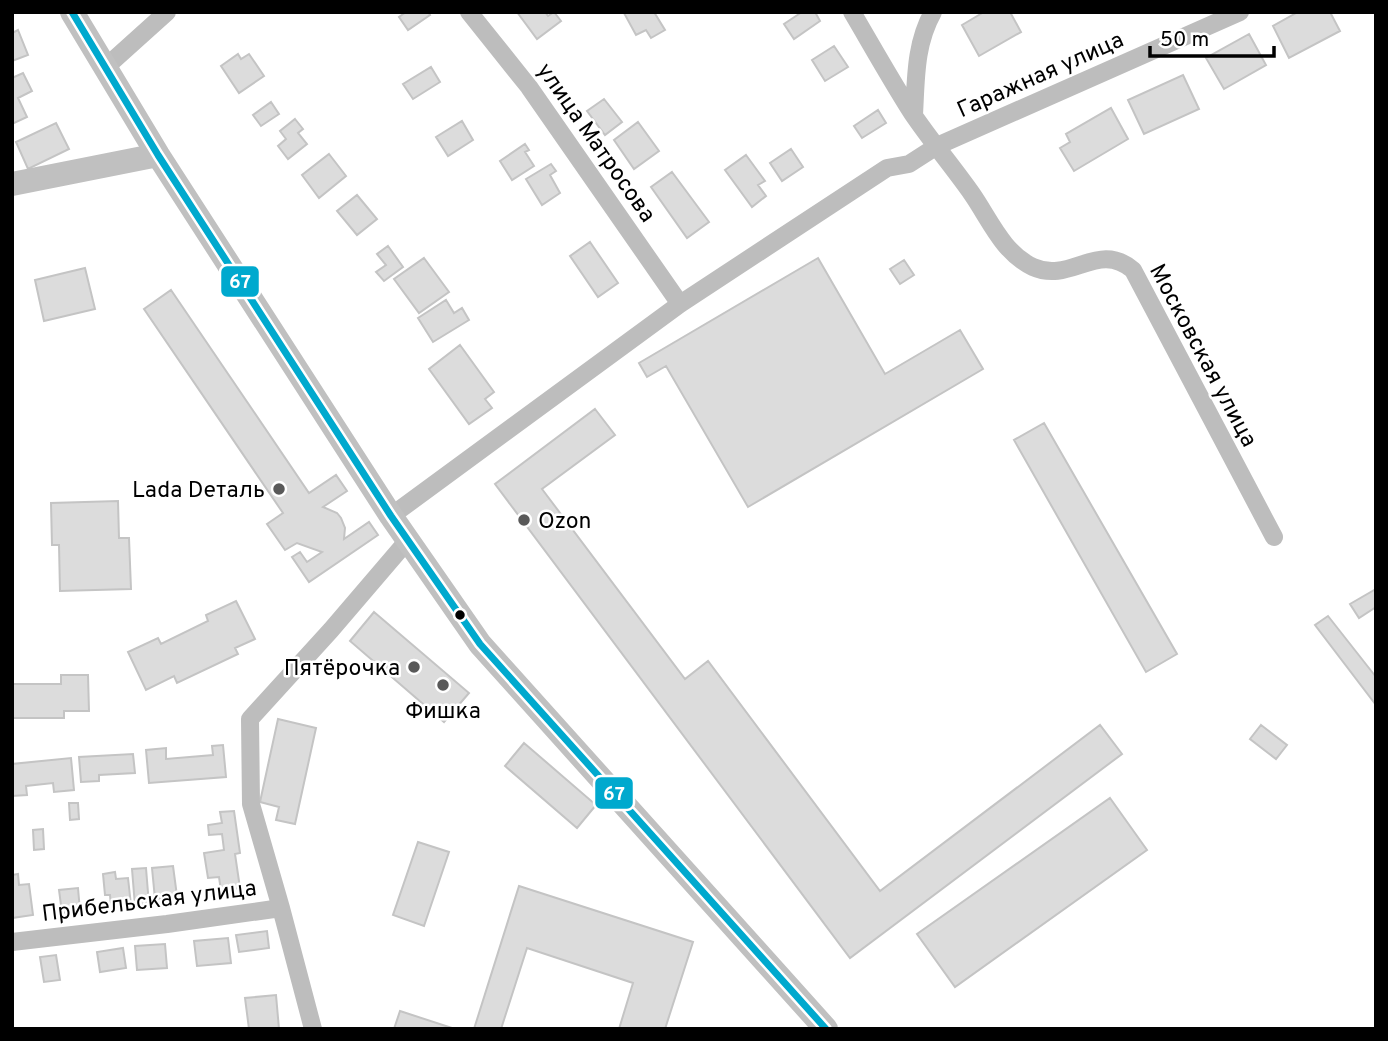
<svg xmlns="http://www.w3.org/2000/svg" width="1388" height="1041" viewBox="0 0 1388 1041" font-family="Overpass,sans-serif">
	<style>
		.building { fill: #dcdcdc; stroke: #c4c4c4; stroke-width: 2 }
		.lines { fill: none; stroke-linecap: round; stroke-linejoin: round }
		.street { stroke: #bdbdbd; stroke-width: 18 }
		.secondary { stroke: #c0c0c0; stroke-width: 24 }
		.bus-1-casing { stroke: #fff; stroke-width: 12 }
		.bus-1 { stroke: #00a9ce; stroke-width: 7 }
		.poi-dot { fill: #595959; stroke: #fff; stroke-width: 2.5 }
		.bus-dot { fill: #000; stroke: #fff; stroke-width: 2.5 }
		.labels { text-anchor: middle; stroke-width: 5; stroke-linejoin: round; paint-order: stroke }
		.street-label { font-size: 23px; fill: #000; stroke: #fff }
		.poi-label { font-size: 23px; fill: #000; stroke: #fff; text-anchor: end }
		.line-badge { stroke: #fff; stroke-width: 2.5 }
		.badge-label { font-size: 19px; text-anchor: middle; font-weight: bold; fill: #fff }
	</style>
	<rect width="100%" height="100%" fill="#fff"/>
	<!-- building -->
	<path class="building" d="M406,12H428L430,15L408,30L399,17Z
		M517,12H545L548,16L554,12L561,21L537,39Z
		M626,12H654L665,30L651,38L646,30L636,35L624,13Z
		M802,12H815L820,21L794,39L784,24Z
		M984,12H1010L1021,32L979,56L962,25Z
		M1298,12H1330L1340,31L1289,58L1273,26Z
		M18,30L28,55L12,61V33Z
		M1249,34L1266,65L1224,89L1206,58Z
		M834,46L848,67L825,81L812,60Z
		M238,54L241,59L249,54L264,76L239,93L221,66Z
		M431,67L440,82L413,99L403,84Z
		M23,73L32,91L18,98L27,117L12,124V78Z
		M1183,75L1199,109L1144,134L1128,100Z
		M604,99L622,122L605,135L587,111Z
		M271,102L279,114L261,126L253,115Z
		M1111,108L1128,139L1074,171L1060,148L1070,142L1066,134Z
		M878,110L886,123L862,138L854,126Z
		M295,119L303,129L298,133L307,144L288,159L278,146L286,139L280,131Z
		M462,121L473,140L448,156L436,137Z
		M638,122L659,151L634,169L614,140Z
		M56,123L69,149L28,169L16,142Z
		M525,144L529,150L525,152L534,166L512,180L500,161Z
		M791,149L803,167L782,181L770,163Z
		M329,154L346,176L319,198L302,175Z
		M746,155L765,181L758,185L766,196L752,207L725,170Z
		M551,164L556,171L550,175L560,193L542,205L526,179Z
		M672,172L709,222L687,238L651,187Z
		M357,195L377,219L357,235L337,211Z
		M590,242L618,283L598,297L570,256Z
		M388,246L403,267L384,281L376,272L386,265L377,254Z
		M424,258L449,292L419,313L394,279Z
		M818,258L885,374L960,330L983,369L748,507L666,366L647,377L639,363Z
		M904,260L914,275L900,284L890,269Z
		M85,268L95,309L44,321L35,280Z
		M171,290L309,493L336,475L347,491L323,507L337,513L341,518L345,528L344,539L369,522L378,535L309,582L292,557L300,552L307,562L322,552L297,543L285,550L267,524L283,513L144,309Z
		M446,300L454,313L462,308L469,320L433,342L418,318Z
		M460,345L494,392L485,399L492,408L469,424L429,369Z
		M595,409L615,435L542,489L685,679L708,661L880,891L1100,725L1122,754L850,958L495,484Z
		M1044,423L1177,654L1146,672L1014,440Z
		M118,501L119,538H129L131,589L60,591L59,545H52L51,503Z
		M1376,589V607L1359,618L1350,604Z
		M236,601L255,639L235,648L238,654L177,683L174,676L146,690L128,652L158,638L161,644L208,621L206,615Z
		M374,612L469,693L444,722L350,641Z
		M1328,616L1376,677V705L1315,625Z
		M61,675H88L89,711H64V718H12V684H61Z
		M278,719L316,728L295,824L276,820L279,807L260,802Z
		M1261,725L1287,745L1276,759L1250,739Z
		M524,743L596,805L577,828L505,766Z
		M223,745L226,777L149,783L146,750L166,748V759L213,755L212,746Z
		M133,754L135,773L99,775V781L81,782L79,757Z
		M71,758L74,790L54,792L53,783L26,786L27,795L12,796V764Z
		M1110,798L1147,850L955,987L917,934Z
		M69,803H78L79,819L70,820Z
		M234,811L240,853L235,854L240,888L221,891L219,877L208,878L204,853L224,850L222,834L209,835L208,825L222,823L220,812Z
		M43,829L44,849L34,850L33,830Z
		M418,842L449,852L424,926L393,915Z
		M173,866L177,896L155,899L152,868Z
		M146,868L149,905L135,906L132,869Z
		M115,872L116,879L128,878L131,905L111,907L110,895H105L103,874Z
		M18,874L19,885L29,884L33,915L12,918V875Z
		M519,886L693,942L665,1029H619L633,983L527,948L501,1029H474Z
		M78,888L80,911L62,913L59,890Z
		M267,931L269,948L239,952L236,935Z
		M228,938L231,963L197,966L194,941Z
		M165,944L167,968L137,970L135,946Z
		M123,948L126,968L100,972L97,952Z
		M56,955L60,980L44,982L40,957Z
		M276,995L279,1029H249L245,998Z
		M400,1011L455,1029H394Z"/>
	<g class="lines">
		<!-- street -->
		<path class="street" d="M469,12L529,87L680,304
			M852,12C872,46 891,80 912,113C931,141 953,167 972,194C990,220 1003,253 1033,267C1071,284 1098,240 1133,270L1274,537
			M107,66L167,12
			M914,115C916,79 915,44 933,12
			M391,516L680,304L887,168L909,164L937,146L1240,12
			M281,908L313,1029
			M12,942L167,924L281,908L251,804L250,719L331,630L408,540"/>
		<!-- secondary -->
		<path class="secondary" d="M72,12L158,155L391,516L480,644L826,1029
			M12,184L158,155"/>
		<!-- bus-1 casing -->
		<g class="bus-1-casing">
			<path id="bus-1" d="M72,12L158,155L391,516L480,644L826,1029"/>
		</g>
		<!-- bus-1 -->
		<use href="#bus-1" class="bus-1"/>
	</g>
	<!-- markers -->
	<g class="poi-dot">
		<circle cx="279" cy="489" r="7"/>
		<circle cx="524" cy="520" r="7"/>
		<circle cx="414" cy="667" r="7"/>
		<circle cx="443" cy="685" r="7"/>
	</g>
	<circle class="bus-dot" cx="460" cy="615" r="6"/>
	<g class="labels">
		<!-- street labels -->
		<g class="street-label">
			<text transform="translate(1040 74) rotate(-24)" y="8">Гаражная улица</text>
			<text transform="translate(597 142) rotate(55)" y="8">улица Матросова</text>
			<text transform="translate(1204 355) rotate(62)" y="8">Московская улица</text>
			<text transform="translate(149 900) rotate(-7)" y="8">Прибельская улица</text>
		</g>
		<!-- poi labels -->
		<g class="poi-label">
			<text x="265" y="497">Lada Dеталь</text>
			<text x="538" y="528" text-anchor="start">Ozon</text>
			<text x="400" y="675">Пятёрочка</text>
			<text x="443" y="718" text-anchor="middle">Фишка</text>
		</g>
	</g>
	<g class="line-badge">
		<rect x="220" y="265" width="40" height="33" rx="7" fill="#00a9ce"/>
		<rect x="594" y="776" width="40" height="34" rx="7" fill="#00a9ce"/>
	</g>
	<g class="badge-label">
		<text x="240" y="288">67</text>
		<text x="614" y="800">67</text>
	</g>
	<!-- border -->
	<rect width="1388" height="1041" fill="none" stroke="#000000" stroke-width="28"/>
	<!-- scale -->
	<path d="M1150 46v10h124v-10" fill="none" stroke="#000000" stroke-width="3.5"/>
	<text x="1160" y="46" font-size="21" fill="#000000" stroke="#ffffff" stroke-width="5" paint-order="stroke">50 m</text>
</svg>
